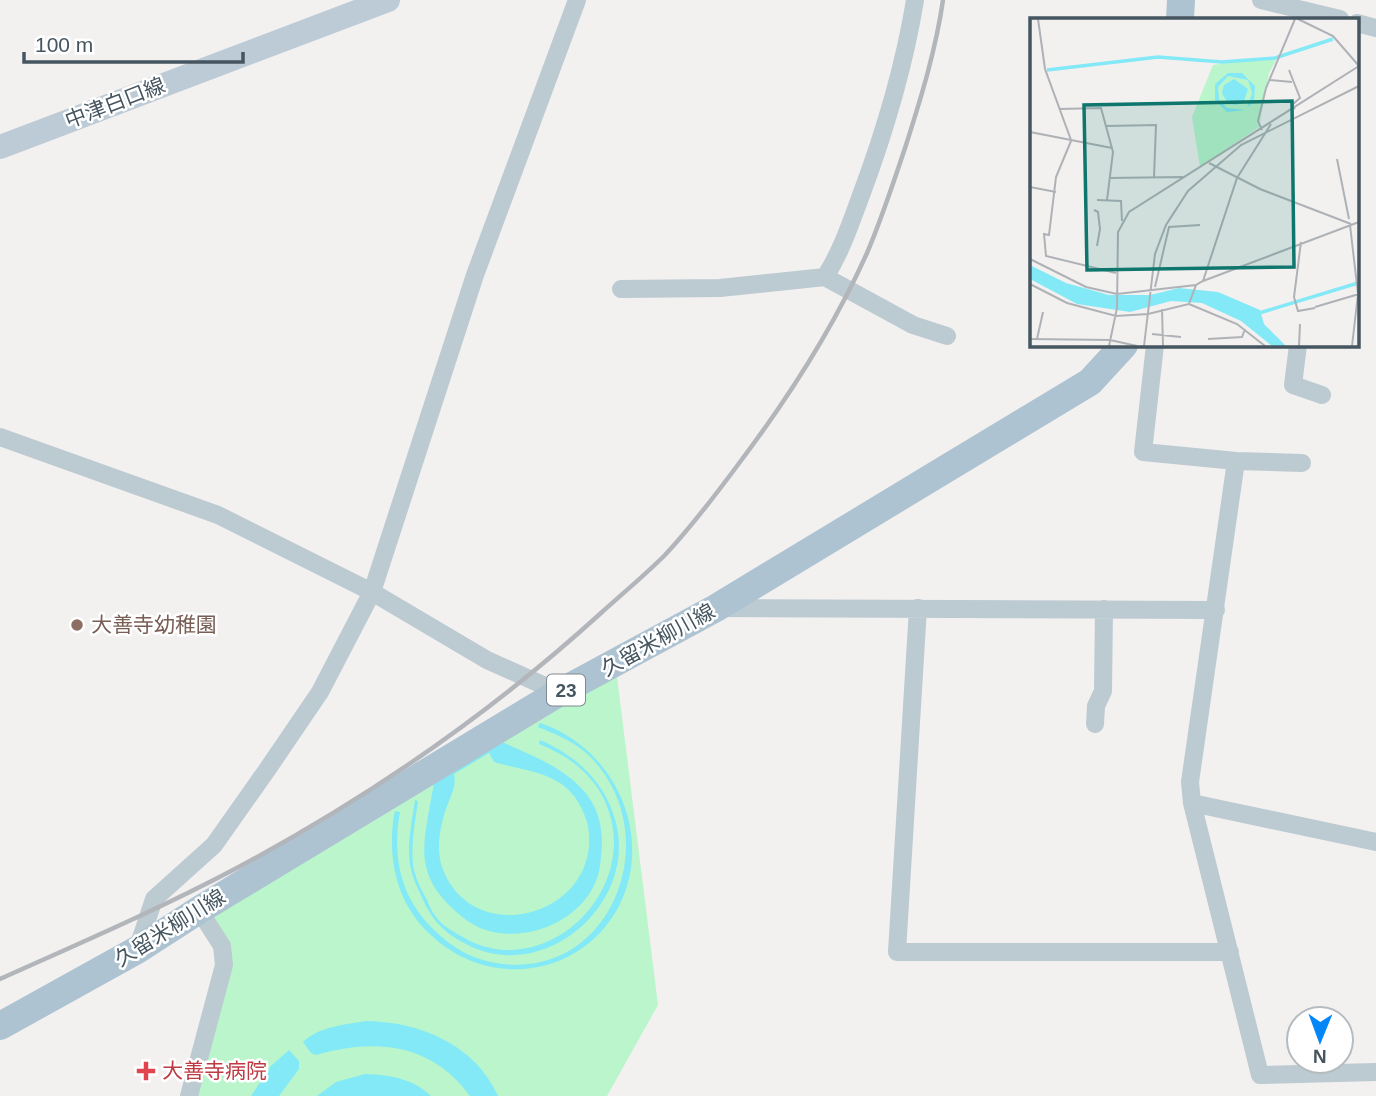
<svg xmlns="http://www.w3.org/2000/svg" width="1376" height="1096" viewBox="0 0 1376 1096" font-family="Arial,'Noto Sans JP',sans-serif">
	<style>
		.green { fill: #baf5cc }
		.water { fill: #83e9f6; fill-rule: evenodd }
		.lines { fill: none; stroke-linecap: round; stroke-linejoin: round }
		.street { stroke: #bccad1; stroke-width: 18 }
		.secondary { stroke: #bccbd6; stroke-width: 24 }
		.primary { stroke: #adc3d2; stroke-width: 28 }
		.rail { stroke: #b2b6bb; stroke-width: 4.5 }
		.education-dot { fill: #8d6e63; stroke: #fff; stroke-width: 2.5 }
		.health-dot { fill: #e0444e; stroke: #fff; stroke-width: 2.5 }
		.labels { text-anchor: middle; stroke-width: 5; stroke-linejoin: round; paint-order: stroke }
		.shield { fill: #fff; stroke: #7e8990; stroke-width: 2 }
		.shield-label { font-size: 19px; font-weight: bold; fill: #465660 }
		.street-label { font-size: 21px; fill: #465660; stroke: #fff }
		.education-label { font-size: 21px; fill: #785e54; stroke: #fff; text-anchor: start }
		.health-label { font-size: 21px; fill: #be3a42; stroke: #fff; text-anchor: start }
		.inset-river { fill: none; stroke: #83e9f6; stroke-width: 3.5 }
		.inset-road { fill: none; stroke: #aeb2b6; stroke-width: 2 }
		.view { fill: #0f766e; fill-opacity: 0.15; stroke: #0f766e; stroke-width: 3.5 }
		.inset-edge { fill: none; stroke: #465660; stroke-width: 3.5 }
	</style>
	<rect width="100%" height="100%" fill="#f3f0f0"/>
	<!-- green -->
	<path class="green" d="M616,669L658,1005L607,1096H191L226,945L211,913Z"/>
	<!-- water -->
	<path class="water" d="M540,723C614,747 656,836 618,908C579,978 489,989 432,936C397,905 387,860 394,815L395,811L400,812C392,857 400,896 433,929C453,949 475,961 503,964C617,977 668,826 585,752C571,740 555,734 538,727Z
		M540,740C573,754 601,778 613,813C644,898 547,987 466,944C448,935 434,923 425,904C419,890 412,879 410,864C407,843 412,821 415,800L418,801C415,822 411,844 413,865C415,878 421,889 427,900C429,905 431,910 434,914C441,926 456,933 468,940C547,980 636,893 609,812C599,779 571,756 539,744Z
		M502,742C531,755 561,766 583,790C597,805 602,824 602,844C601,854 601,866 598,875C585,921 523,946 480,928C471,924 462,917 454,910C441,898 429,883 426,866C420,844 431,805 434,782ZM489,753L494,762C516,769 539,770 560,783C574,792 584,809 588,826C603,915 472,952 442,867C436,850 440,826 446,809C450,797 457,787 454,774Z
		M367,1021C419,1022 475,1044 498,1096H470C431,1043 376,1038 316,1055L311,1053L303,1042C318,1027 346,1024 367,1021Z
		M289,1050L299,1061V1069L279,1096H251L271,1066Z
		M365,1074C390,1075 412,1078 431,1096H317L336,1082Z"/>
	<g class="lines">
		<!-- street -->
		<path class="street" d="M1261,0L1340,19
			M1357,23L1376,28
			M825,277L913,325L947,336
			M621,289L720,288L825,277C841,252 850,225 860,198C884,134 904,68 915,0
			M1155,345L1143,452L1236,461L1302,463
			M1298,345L1293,385L1322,395
			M0,437L218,515L372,592L487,660L556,691L555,695
			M1236,461L1190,782L1192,803L1260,1075L1376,1072
			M719,608L1216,610
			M918,608L897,952H1230
			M1095,724L1096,706L1103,691L1104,609
			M1192,803L1376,842
			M137,950L154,899L214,845L269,767L320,692L372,592L475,275L577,0
			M189,1096L224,965L222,946L199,910"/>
		<!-- secondary -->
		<path class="secondary" d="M0,147L388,0"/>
		<!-- primary -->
		<path class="primary" d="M1180,19L1181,0
			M0,1026L137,950L199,910L555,695L716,608L944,470L1090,382L1124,345"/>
		<!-- rail -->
		<path class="rail" d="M0,979C78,944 157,910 233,870C365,800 491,713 601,613C622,594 645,575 665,555C691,527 714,497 737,466C787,400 833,329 867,253C882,218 894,181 906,145C921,98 936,49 943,0"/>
	</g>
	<!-- markers -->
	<circle class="education-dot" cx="77" cy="625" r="7"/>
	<path class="health-dot" d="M142.5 1060.5h7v7h7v7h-7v7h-7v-7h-7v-7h7z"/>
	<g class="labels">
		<!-- shield labels -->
		<rect class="shield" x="547" y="674.5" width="38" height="31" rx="5"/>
		<g class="shield-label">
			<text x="566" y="697">23</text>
		</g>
		<!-- street labels -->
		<g class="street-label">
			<text transform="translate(115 103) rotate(-21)" y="7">中津白口線</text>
			<text transform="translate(658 640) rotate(-29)" y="7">久留米柳川線</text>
			<text transform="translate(170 928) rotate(-32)" y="7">久留米柳川線</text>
		</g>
		<!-- education labels -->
		<g class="education-label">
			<text x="91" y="632">大善寺幼稚園</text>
		</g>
		<!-- health labels -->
		<g class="health-label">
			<text x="162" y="1078">大善寺病院</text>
		</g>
	</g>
	<!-- overview -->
	<g transform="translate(1030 18)">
		<rect width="329" height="329" fill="#f3f0f0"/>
		<path d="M218,42H246L239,55L229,109L170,149L162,99L183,47Z" fill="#baf5cc"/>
		<path d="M212,55L225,68L224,83L217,90L222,75L218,62L198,58L188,69L189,81L197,90L216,92L197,94L185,82V66L198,55ZM204,61L218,71L214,83L207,87L198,86L192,75L194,67ZM0,247L36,265L79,277H120L149,270L188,274L230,292L234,306L256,328H242L211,303L172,285L141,283L100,294L47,286L0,261Z" fill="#83e9f6"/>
		<path class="inset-river" d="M17,52L128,39L192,44L245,40L303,21M226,296L328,265"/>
		<path class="inset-road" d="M8,1L15,51L41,122M268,1L303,18L329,48M259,52L270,80L262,87L265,91M239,62L262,64M29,91L71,90L83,134L77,182M76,108L126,107L124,159M232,112L228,103L236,70L265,1M0,114L82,130M41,123L26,159L19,217L14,216L16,238L86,255M307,141L319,201M179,145L230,171L321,206M79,160L153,159M0,169L26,174M67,182L91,183L92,203M64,192L68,194L70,211L67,228M320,207L328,276L322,328M271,224L264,279L268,293L285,290M0,241L56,269L87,276L166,267M173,263L207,160L241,106M0,266L37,285L86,298L118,296L159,286L166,267L173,263L329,204M125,269L139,209L170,207M159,286L207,306L235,328M285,289L329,276M132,291L133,328M122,316L151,319M0,321L80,322M7,321L13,294M178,321L212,319L215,311M80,322L107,328M79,328L87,290L88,214L99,194L329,48M114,328L125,236L136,207L158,173L211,127L329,68M269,328L270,306"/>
		<path class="view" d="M262,83L264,249L57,252L54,87Z"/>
		<rect width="329" height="329" class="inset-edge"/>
	</g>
	<!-- north arrow -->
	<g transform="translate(1320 1040) rotate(181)"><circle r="33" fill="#ffffff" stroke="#b5bbbf" stroke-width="2"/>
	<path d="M0-5L12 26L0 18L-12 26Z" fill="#0486f9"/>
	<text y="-10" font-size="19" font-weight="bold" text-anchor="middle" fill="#465660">N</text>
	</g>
	<!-- scale -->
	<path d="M24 52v10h219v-10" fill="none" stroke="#465660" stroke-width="3.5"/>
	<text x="35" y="52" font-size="21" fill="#465660" stroke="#ffffff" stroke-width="5" paint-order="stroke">100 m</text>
</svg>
